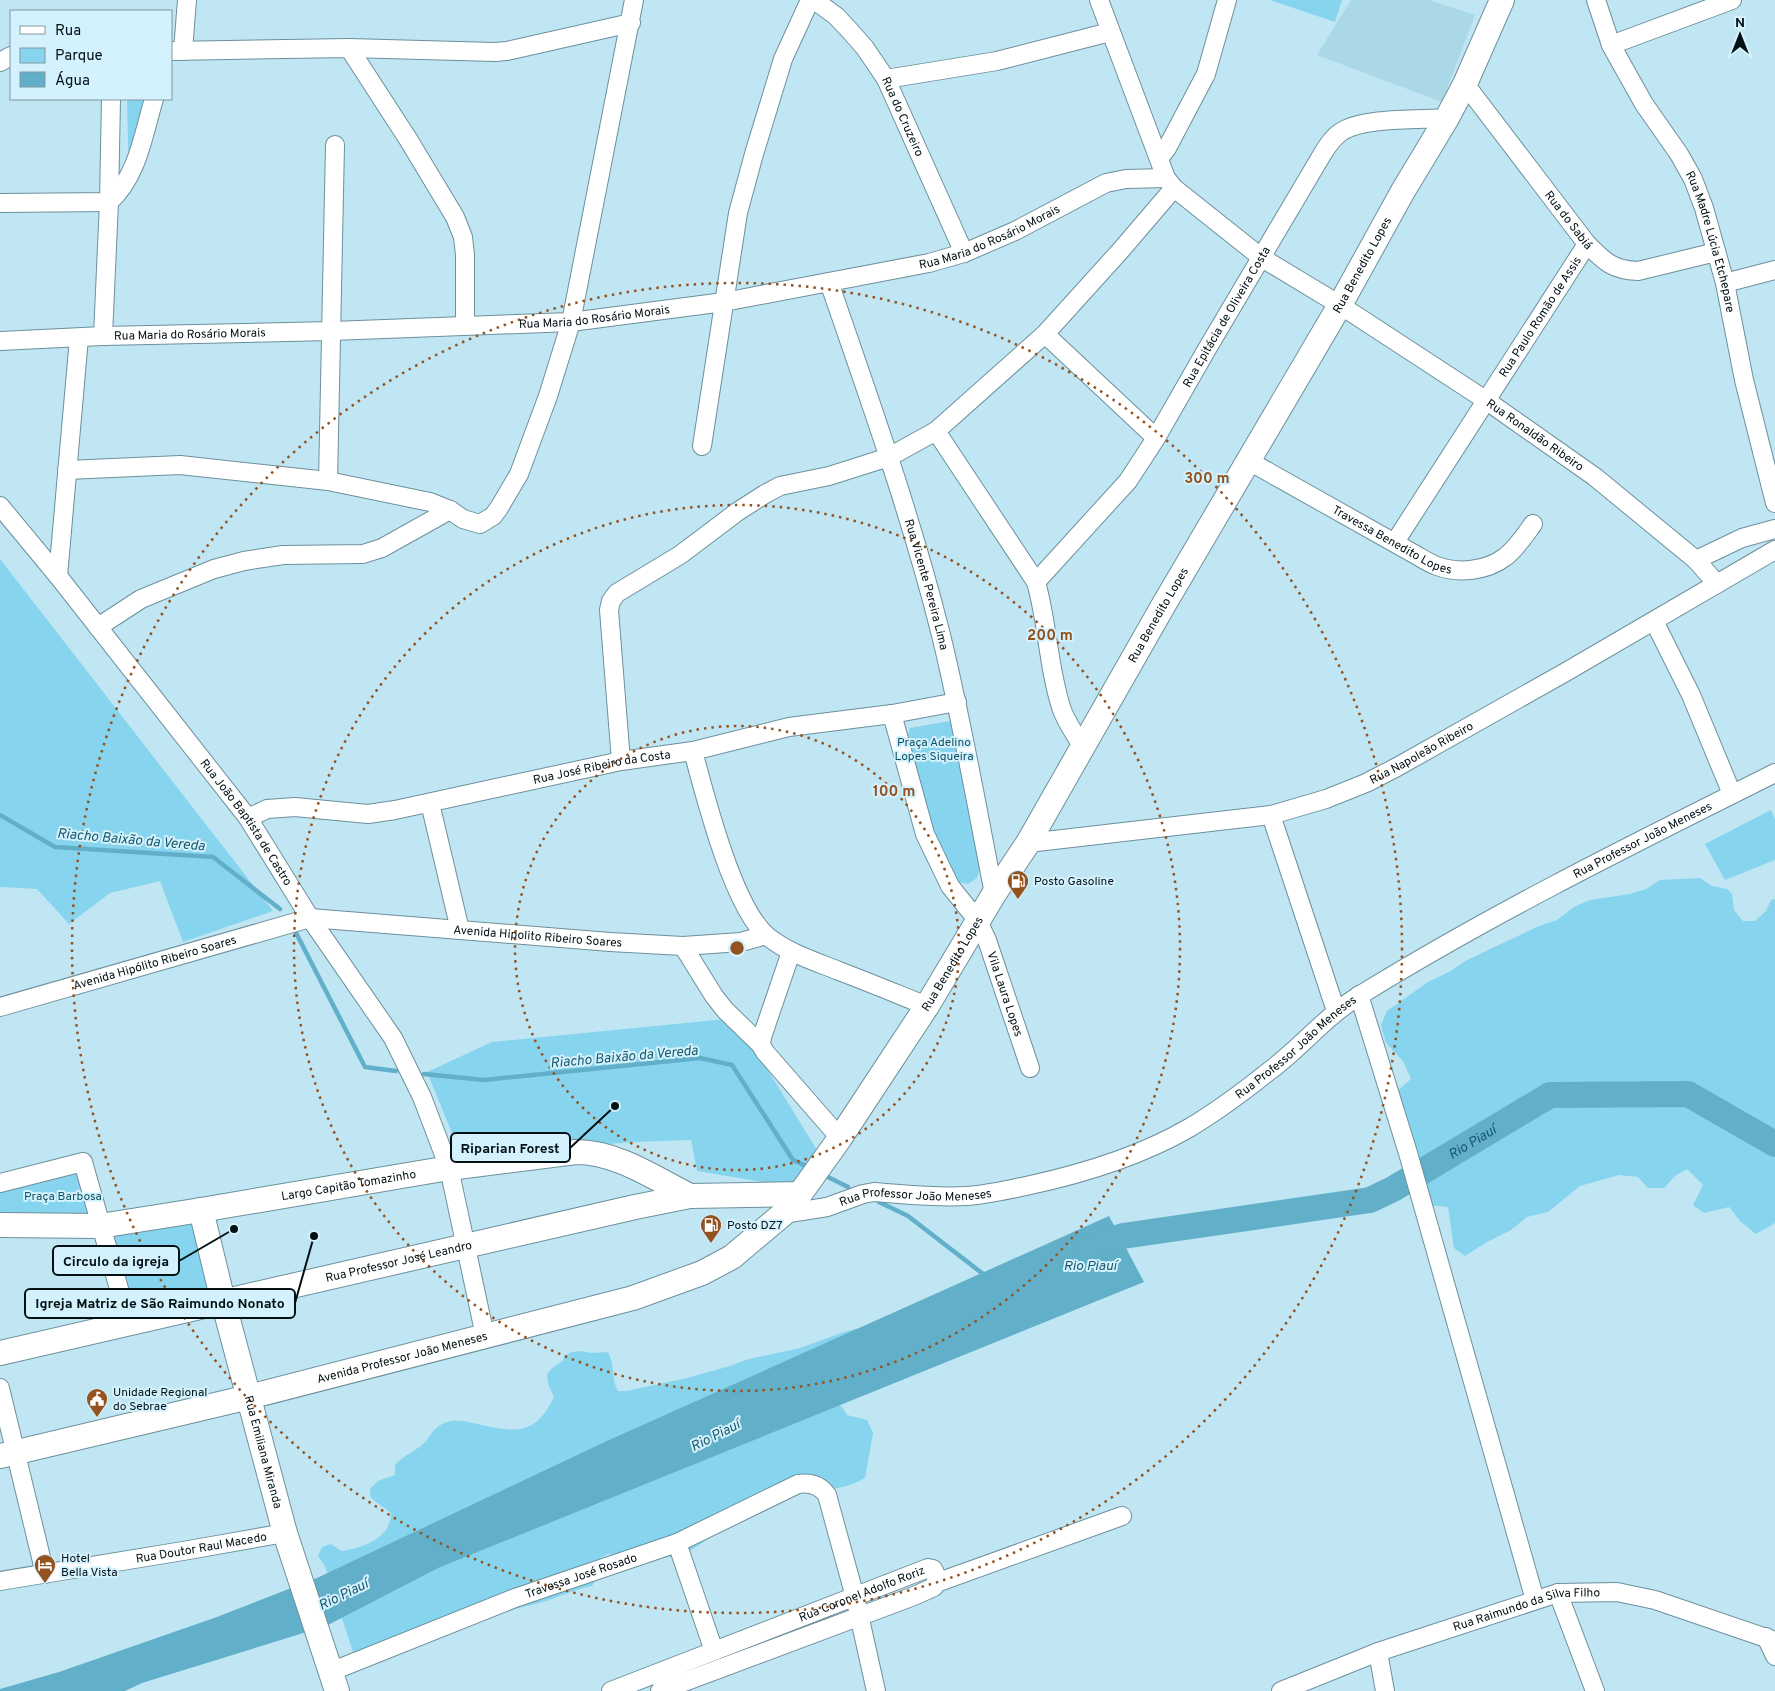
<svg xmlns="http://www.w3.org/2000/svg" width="1775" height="1691" viewBox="0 0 1775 1691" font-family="Overpass,sans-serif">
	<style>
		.built { fill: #aad8e7 }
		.green { fill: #86d4ed }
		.water { fill: #61afc8 }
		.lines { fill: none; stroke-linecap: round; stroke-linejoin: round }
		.stream { stroke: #61afc8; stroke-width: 4.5 }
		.river { stroke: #61afc8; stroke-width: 26 }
		.street-casing { stroke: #6c909c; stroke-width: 20 }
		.secondary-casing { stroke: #6c909c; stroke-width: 26 }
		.street { stroke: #fff; stroke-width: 18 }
		.secondary { stroke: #fff; stroke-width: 24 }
		.ring { fill: none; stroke: #93521e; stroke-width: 2.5; stroke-dasharray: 2.5 5 }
		.labels { text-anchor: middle; stroke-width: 4; stroke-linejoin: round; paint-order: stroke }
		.street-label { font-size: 12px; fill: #031014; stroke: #d4f2fd }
		.park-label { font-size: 12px; fill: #0d5062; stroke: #d4f2fd }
		.poi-label { font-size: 12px; fill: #031014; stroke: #d4f2fd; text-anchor: start }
		.water-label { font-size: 14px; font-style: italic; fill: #18586a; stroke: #d4f2fd }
		.centre { fill: #93521e; stroke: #d4f2fd; stroke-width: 2.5 }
		.ring-label { font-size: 15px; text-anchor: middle; font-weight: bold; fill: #93521e; stroke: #d4f2fd; stroke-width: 4; stroke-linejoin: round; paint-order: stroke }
		.leader { fill: none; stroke: #031014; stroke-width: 2 }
		.callout-dot { fill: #031014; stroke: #d4f2fd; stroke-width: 2 }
		.callout { fill: #d4f2fd; stroke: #031014; stroke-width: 2 }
		.callout-label { font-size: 14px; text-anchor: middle; font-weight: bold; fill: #031014 }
	</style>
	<rect width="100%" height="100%" fill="#c0e6f4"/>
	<!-- built -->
	<path class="built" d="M1351,0H1429L1475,15L1442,102L1317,55Z"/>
	<!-- green -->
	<path class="green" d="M1270,0H1342L1335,22Z
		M127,99H151L129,182Z
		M0,559L273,911L183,942L160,881L110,893L69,924L37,889L0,887Z
		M950,721L953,728L980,868L977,878L968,884L958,882L950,873L926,814L908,734L910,728Z
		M1771,810L1775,819V860L1725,880L1705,844Z
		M1700,878L1712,886L1727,889L1732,894L1734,910L1743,921H1755L1766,911L1771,900L1775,899V1223L1756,1234L1741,1222L1729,1207L1704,1213L1693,1205L1703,1185L1687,1169L1675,1176L1664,1188H1648L1638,1177L1619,1175L1580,1186L1548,1212L1527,1217L1511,1230L1485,1243L1465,1256L1454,1248L1448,1207L1427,1205L1419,1176L1417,1149L1403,1128L1396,1092L1411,1079L1403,1061L1386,1043L1381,1025L1387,1011L1428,982L1449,972L1467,960L1539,926L1557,920L1574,907L1590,900L1630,894L1646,889L1660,880Z
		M736,1018L820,1155L793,1187L697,1171L691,1140L634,1142L461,1155L427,1072L492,1042Z
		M78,1173L89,1214H0V1192Z
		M195,1221L212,1295L136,1313L113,1234Z
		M867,1326L832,1401L842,1407L847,1415L867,1420L873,1433L865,1478C850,1487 835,1489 818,1490L809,1482L711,1532L705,1541L682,1556L615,1562L610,1553L600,1558L599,1574L592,1586C576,1589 561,1596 546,1601C534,1605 522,1606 511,1611L403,1633L397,1638L354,1655L325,1566L318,1556L322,1547L331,1544L341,1551C362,1548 391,1539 391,1513C384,1507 378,1504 371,1498L370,1489L378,1481L395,1475V1465C403,1456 413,1452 422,1445C433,1436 431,1426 451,1421C459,1420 469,1422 477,1424C514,1432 535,1437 554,1397L548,1384L547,1374L552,1368L563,1361L564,1356L572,1352L581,1351L592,1353L608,1352C615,1364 611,1380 618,1391H627L687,1378L730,1366L745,1360L800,1348L844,1332Z"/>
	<!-- water -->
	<path class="water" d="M1109,1216L1144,1282L438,1568L326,1626L142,1683L125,1691H0V1689L59,1672L217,1617L317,1578L607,1441Z"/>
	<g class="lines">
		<!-- stream -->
		<path class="stream" d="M0,815L55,847L213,857L280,909
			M294,929L365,1067L396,1071
			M424,1074L484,1080L700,1058L732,1065L793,1160L804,1165
			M828,1177L848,1187
			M879,1202L908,1216L987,1277"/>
		<!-- river -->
		<path class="river" id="s1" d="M1086,1248L1123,1236L1370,1200L1393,1189L1550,1095L1688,1094L1775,1144"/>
		<!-- street casing -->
		<g class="street-casing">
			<g id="street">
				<path id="s2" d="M814,0L836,16L851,32L865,48L886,79L964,253"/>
				<path id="s3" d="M1099,0L1166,178L1174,188L1262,258L1340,305L1487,401L1595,477L1696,560L1717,584"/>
				<path id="s4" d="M1596,0L1611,45L1644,104L1679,154L1693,179L1704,208L1725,283L1744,380L1775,503"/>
				<path d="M1611,45L1732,0"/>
				<path d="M349,48L408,139L455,217L463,237L465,255V325"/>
				<path d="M171,51L349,48L495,52L507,51L631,23"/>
				<path d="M183,51L187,0"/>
				<path d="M0,62L11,56"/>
				<path d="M886,79L997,61L1110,32"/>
				<path id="s5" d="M1465,84L1587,244C1604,261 1612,270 1638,271L1716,252"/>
				<path d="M1159,159L1167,148L1206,74L1227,0"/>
				<path d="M0,203L109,202C138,176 143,135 154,99"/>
				<path id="s6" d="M829,282C869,398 911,515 941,635C962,721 977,808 994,894"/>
				<path d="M1725,283L1775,270"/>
				<path d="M1045,334L1156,438"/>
				<path d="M103,336L109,202L111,99"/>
				<path id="s7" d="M0,341L103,336L332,331L571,322L724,302L929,263L964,253L1015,231L1106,183L1126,179L1166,178"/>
				<path d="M936,431L1036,582C1048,624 1048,668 1062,710C1067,723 1075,735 1083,747"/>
				<path d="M702,446L738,213L754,154L783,59L810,0"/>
				<path id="s8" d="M1247,460L1416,555C1423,559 1429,563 1437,566C1458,574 1487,571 1505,557C1516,549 1525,535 1533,524"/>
				<path d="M67,470L180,465L328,481L430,502L450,510L463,519L480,524L493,516L499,508L519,474L548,396L571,322L634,0"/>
				<path d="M328,481L335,145"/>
				<path id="s9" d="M0,506L58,576L248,818L310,918L393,1038L422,1097L449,1168L485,1336"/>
				<path id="s10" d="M1395,542L1587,244"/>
				<path d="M1696,560L1742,538L1775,529"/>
				<path d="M58,576L79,338"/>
				<path id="s11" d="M1036,582L1128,481L1156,438L1207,349L1323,153C1328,145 1333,137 1341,132C1363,117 1420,120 1447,118"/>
				<path d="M1654,621L1691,695L1732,794"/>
				<path d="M98,627L141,599L214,569L244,561L283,555L363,554L382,548L450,510"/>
				<path id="s12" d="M892,714L925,834L950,886L978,921L987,940L1030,1068"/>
				<path d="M693,751C705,796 733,907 767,936C788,953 814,961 839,971C868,982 897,994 927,1006"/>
				<path d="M621,761L609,610L611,601L617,593L680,555L737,512L765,494L780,486L829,476L889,457L936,431L1045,334L1121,250L1174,188"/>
				<path d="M430,803L460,930"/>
				<path d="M1271,815L1336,1011"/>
				<path id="s13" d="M248,818L267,809L295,807L368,814L395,810L621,761L693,751L789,727L892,714L957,702"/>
				<path id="s14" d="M1028,843L1271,815L1326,799L1366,783L1397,767L1564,673L1775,550"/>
				<path d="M683,946L714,996L725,1010L761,1045"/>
				<path d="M791,952L762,1037L761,1045L765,1052L840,1138"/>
				<path d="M1359,995L1408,1153L1535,1600"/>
				<path id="s15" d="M0,1007L310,918L610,942L683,946L741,942L766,935"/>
				<path d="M0,1183L83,1162L129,1324"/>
				<path id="s16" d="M783,1214L827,1207L863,1194L874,1192C904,1194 935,1198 966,1196C986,1195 1006,1190 1026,1186C1082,1174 1139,1157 1189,1128C1216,1112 1243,1092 1268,1072C1301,1048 1326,1015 1362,994C1495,912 1635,843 1775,773"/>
				<path d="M0,1388L45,1574"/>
				<path d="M677,1543L714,1651"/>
				<path id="s17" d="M0,1581L183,1551L285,1533"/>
				<path d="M936,1583L1122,1516"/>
				<path d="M1558,1593L1595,1691"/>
				<path d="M1766,1637L1775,1656"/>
				<path d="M1378,1652L1385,1691"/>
				<path id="s18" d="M330,1672L515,1598L677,1543L798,1484C810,1482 820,1485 827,1495L855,1597L876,1691"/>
				<path id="s19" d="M611,1691L928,1568L933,1569C937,1575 937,1580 934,1587L914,1596L660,1691"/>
				<path id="s20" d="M1281,1691L1378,1652L1558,1593L1617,1592L1655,1600L1775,1641"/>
			</g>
		</g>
		<!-- secondary casing -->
		<g class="secondary-casing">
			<g id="secondary">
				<path id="s21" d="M201,1210L223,1301L285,1533L337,1691"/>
				<path id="s22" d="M0,1225L100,1226L201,1210L449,1168L576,1152C617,1152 654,1178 690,1196"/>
				<path id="s23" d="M0,1353L635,1207L690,1196L800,1194"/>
				<path id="s24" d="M0,1456L249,1397L633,1298L702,1273L732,1257L783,1214L800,1194L840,1138L927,1006L994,894L1028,843L1163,606L1340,305L1403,191L1447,118L1465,84L1502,0"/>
			</g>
		</g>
		<!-- street -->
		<use href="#street" class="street"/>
		<!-- secondary -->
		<use href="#secondary" class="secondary"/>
	</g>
	<!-- distance rings -->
	<g class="ring">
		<circle cx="737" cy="948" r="222"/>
		<circle cx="737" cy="948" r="443"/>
		<circle cx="737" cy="948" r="665"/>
	</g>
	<!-- icons -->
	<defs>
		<g id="fuel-pin" transform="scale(1.125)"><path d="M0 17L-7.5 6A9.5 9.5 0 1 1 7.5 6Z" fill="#93521e" stroke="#d4f2fd"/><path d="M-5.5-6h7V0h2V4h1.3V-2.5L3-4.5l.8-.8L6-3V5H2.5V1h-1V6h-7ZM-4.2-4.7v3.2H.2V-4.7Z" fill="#fff"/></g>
		<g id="civic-pin" transform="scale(1.125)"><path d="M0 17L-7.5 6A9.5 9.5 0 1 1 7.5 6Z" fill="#93521e" stroke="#d4f2fd"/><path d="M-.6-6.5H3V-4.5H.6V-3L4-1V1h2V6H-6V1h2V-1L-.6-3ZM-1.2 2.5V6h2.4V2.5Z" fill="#fff"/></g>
		<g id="hotel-pin" transform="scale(1.125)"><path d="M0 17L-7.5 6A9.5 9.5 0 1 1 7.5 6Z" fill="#93521e" stroke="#d4f2fd"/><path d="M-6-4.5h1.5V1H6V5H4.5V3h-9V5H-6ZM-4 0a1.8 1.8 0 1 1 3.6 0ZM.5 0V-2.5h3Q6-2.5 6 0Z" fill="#fff"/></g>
	</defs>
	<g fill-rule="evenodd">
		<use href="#fuel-pin" x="1018" y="881"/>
		<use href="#fuel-pin" x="711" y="1225"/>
		<use href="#civic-pin" x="97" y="1399"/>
		<use href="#hotel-pin" x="45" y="1565"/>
	</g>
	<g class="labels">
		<!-- street labels -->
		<g class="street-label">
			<text dy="4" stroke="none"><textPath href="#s2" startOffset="149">Rua do Cruzeiro</textPath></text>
			<text dy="4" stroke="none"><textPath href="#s5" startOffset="171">Rua do Sabiá</textPath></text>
			<text dy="4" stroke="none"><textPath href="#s7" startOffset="1000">Rua Maria do Rosário Morais</textPath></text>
			<text dy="4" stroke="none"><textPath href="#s4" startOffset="270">Rua Madre Lúcia Etchepare</textPath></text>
			<text dy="4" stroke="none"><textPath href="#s24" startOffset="1939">Rua Benedito Lopes</textPath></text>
			<text dy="4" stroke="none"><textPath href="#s7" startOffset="595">Rua Maria do Rosário Morais</textPath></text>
			<text dy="4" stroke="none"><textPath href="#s11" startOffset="328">Rua Epitácia de Oliveira Costa</textPath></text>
			<text dy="4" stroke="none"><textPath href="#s10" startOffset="268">Rua Paulo Romão de Assis</textPath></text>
			<text dy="4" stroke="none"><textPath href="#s7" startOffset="190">Rua Maria do Rosário Morais</textPath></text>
			<text dy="4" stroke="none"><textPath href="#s3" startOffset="641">Rua Ronaldão Ribeiro</textPath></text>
			<text dy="4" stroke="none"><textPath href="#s8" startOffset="166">Travessa Benedito Lopes</textPath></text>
			<text dy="4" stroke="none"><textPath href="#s6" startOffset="318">Rua Vicente Pereira Lima</textPath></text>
			<text dy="4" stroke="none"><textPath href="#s24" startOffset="1534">Rua Benedito Lopes</textPath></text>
			<text dy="4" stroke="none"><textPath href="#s14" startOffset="408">Rua Napoleão Ribeiro</textPath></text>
			<text dy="4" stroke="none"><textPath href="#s13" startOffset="361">Rua José Ribeiro da Costa</textPath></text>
			<text dy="4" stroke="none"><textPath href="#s9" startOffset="401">Rua João Baptista de Castro</textPath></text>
			<text dy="4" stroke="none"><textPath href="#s16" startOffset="960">Rua Professor João Meneses</textPath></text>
			<text dy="4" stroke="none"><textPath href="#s15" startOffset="551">Avenida Hipolito Ribeiro Soares</textPath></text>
			<text dy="4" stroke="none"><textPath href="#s15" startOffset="161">Avenida Hipólito Ribeiro Soares</textPath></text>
			<text dy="4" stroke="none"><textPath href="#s24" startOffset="1129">Rua Benedito Lopes</textPath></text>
			<text dy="4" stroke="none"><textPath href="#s12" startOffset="305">Vila Laura Lopes</textPath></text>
			<text dy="4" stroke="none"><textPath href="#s16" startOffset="555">Rua Professor João Meneses</textPath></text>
			<text dy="4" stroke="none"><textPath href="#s22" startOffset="352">Largo Capitão Tomazinho</textPath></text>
			<text dy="4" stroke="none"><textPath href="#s16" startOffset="135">Rua Professor João Meneses</textPath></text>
			<text dy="4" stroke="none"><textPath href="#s23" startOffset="409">Rua Professor José Leandro</textPath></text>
			<text dy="4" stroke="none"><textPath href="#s24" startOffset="414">Avenida Professor João Meneses</textPath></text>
			<text dy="4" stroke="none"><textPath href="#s21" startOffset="250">Rua Emiliana Miranda</textPath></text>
			<text dy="4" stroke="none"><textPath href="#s17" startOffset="204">Rua Doutor Raul Macedo</textPath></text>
			<text dy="4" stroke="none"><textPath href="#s18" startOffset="269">Travessa José Rosado</textPath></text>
			<text dy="4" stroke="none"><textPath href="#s19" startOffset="269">Rua Coronel Adolfo Roriz</textPath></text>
			<text dy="4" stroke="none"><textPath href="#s20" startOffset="260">Rua Raimundo da Silva Filho</textPath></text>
		</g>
		<!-- park labels -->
		<g class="park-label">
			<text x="934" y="746">Praça Adelino<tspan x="934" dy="14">Lopes Siqueira</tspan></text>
			<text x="63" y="1200">Praça Barbosa</text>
		</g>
		<!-- poi labels -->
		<g class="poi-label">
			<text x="1034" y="885">Posto Gasoline</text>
			<text x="727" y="1229">Posto DZ7</text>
			<text x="113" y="1396">Unidade Regional<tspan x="113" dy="14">do Sebrae</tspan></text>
			<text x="61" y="1562">Hotel<tspan x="61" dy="14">Bella Vista</tspan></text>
		</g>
		<!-- water labels -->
		<g class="water-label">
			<text transform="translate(131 839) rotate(5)" y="5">Riacho Baixão da Vereda</text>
			<text transform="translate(624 1056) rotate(-5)" y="5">Riacho Baixão da Vereda</text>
			<text dy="5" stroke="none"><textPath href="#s1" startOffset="406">Rio Piauí</textPath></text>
			<text x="1090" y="1270">Rio Piauí</text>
			<text transform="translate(715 1435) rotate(-27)" y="5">Rio Piauí</text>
			<text transform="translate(343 1594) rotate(-26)" y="5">Rio Piauí</text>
		</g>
	</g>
	<circle cx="737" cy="948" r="8" class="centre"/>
	<g class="ring-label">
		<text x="1207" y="483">300 m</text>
		<text x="1050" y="640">200 m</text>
		<text x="894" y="796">100 m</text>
	</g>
	<!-- callouts -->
	<path class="leader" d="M615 1106L570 1148M234 1229L179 1261M314 1236L295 1303"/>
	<g class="callout-dot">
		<circle cx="615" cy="1106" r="5"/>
		<circle cx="234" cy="1229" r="5"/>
		<circle cx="314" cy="1236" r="5"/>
	</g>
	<g class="callout">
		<rect x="451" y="1133" width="119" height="29" rx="5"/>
		<rect x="53" y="1246" width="126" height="29" rx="5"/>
		<rect x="25" y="1289" width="270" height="29" rx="5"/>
	</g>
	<g class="callout-label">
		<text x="510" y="1153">Riparian Forest</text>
		<text x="116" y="1266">Circulo da igreja</text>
		<text x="160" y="1308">Igreja Matriz de São Raimundo Nonato</text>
	</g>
	<!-- legend -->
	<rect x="10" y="10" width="162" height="90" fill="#d4f2fd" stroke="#8098a0"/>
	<rect x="20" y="26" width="25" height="8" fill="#ffffff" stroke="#8098a0"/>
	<text x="55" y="35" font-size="15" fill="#031014">Rua</text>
	<rect x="20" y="48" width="25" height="15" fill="#86d4ed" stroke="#8098a0"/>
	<text x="55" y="60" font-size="15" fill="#031014">Parque</text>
	<rect x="20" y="72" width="25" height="15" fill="#61afc8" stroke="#8098a0"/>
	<text x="55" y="85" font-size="15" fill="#031014">Água</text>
	<!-- north arrow -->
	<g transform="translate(1740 35)" stroke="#d4f2fd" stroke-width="4" paint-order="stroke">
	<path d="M0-4L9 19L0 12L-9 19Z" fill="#031014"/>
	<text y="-8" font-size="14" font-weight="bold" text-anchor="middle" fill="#031014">N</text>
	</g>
</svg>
